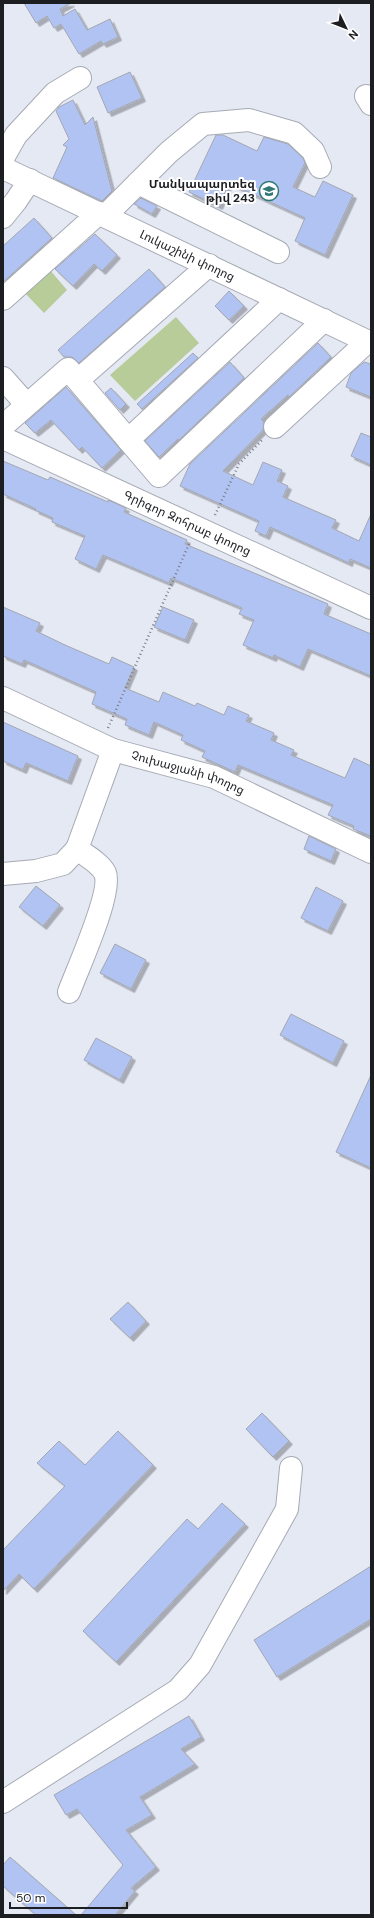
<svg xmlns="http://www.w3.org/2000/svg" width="374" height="1918" viewBox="0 0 374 1918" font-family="'DM Sans','Noto Sans Armenian',sans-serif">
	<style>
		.grass { fill: #b7cc99 }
		.building { fill: #b1c3f2; stroke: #a3a7b1; filter: url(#shadow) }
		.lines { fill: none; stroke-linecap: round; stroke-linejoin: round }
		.minor-casing { stroke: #a6aab4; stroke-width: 24 }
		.path { stroke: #7a7d84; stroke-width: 2.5; stroke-dasharray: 1 3; stroke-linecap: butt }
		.minor { stroke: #fff; stroke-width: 22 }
		.labels { text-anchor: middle; stroke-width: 4; stroke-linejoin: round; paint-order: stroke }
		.poi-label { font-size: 12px; font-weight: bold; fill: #1c1e22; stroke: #fff; text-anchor: end }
		.street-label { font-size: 12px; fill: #1c1e22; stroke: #fff }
	</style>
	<defs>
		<filter id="shadow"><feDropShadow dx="3.5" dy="3.5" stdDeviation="0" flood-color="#0004"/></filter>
	</defs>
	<rect width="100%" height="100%" fill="#e5e9f4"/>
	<!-- grass -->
	<path class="grass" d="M49,269L67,290L44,313L24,292Z
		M176,317L199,343L135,401L110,375Z"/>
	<!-- building -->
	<path class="building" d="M24,3H71L60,9L63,16L75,9L87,30L110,19L118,37L103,44L101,41L79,54L61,24L54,28L47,16L36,23Z
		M130,72L142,98L108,113L97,87Z
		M73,100L85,125L93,117L112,191L102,201L53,178L67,147L63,145L69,139L56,111L59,107Z
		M216,135H223L257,151L264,137L288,144L303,158L305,163L293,187L315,197L323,181L353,195L325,255L295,241L305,218L229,183L219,206L189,192Z
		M141,198L157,206L152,214L134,204Z
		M34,218L52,238L3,282V246Z
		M95,234L117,255L102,271L94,264L73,286L55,269Z
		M149,269L165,287L79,363L72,357H64L58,350Z
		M229,291L244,306L229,320L215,306Z
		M318,343L331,357L289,397L288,395L261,419L264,422L263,430L223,471L253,485L263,462L282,470L277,481L288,486L283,497L336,520L332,528L359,541L371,514V568L350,559L349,563L270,527L266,536L255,531L259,521L180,486L190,464Z
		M193,353L198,358L142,409L137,404Z
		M230,362L244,378L179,440L178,439L159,457L145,441Z
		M364,362L371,364V397L346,387L351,373Z
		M66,387L121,450L102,468L82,447L79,450L51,420L35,433L25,423Z
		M111,388L126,404L120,410L105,393Z
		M361,433L371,437V465L351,456Z
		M3,461L48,480L50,477L108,502V500L126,508L124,512L187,540L185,544L328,604L324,614L371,634V676L308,649L300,667L274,655L273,658L243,645L254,620L239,614L242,608L171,578L169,583L103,555L96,569L75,559L85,536L52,522L53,518L35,510L36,509L3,494Z
		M3,607L40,623L36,631L65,645L109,664L112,657L134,667L125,688L159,702L163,692L195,706L197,703L224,715L228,706L249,715L246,721L274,733L271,740L294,750L291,755L345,778L354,758L371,766V836L353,829L354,826L328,815L333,805L238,765L235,772L202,757L205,751L181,740L183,735L154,722L149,735L125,725L127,719L92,704L96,692L24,660L22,664L3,656Z
		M163,607L194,620L185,640L154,627Z
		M3,722L78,756L68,781L26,763L23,770L3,761Z
		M309,836L336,849L331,861L304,849Z
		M36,886L60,905L43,926L19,907Z
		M316,887L343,901L328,931L301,918Z
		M115,944L146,960L131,989L100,973Z
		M291,1014L344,1041L333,1063L280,1035Z
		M96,1038L132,1057L120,1080L84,1060Z
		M371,1075V1168L336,1152Z
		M128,1302L146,1321L130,1338L110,1319Z
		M262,1413L289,1441L273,1457L246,1429Z
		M118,1431L153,1465L34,1589L19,1574L3,1591V1550L65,1486L37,1463L59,1441L85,1465Z
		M222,1503L245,1524L116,1662L83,1631L187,1519L198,1529Z
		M371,1566V1619L277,1677L254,1640Z
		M189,1716L201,1737L181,1749L195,1764L140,1797L152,1815L126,1830L156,1867L131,1888L135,1891L115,1915H81L123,1865L77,1809L66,1815L54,1795Z
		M10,1857L76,1915H36L3,1886V1865Z"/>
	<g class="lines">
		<!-- minor casing -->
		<g class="minor-casing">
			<g id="minor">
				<path d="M366,96L371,104"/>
				<path d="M3,158L16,135L55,93L80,78"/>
				<path id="s1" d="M3,168L371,343"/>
				<path d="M138,183L278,252"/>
				<path d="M105,216L169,152L203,124L249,120L294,133L313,151L320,167"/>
				<path d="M3,217L16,201L30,180"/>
				<path d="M3,299L99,213"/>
				<path d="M3,378L26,404"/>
				<path d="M78,380L209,265"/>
				<path d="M3,426L68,369L159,476L324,320"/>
				<path d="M275,427L368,341"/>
				<path id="s2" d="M3,438L371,608"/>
				<path d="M128,440L279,299"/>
				<path id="s3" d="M3,698L113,750L214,777L371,852"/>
				<path d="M3,874L36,871L63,864L77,849"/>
				<path d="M69,992C77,970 113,892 105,873C100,863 85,855 77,849L113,750"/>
				<path d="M3,1802L178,1690L200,1665L287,1509L291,1468"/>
			</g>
		</g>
		<!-- path -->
		<path class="path" d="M215,515L239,464L263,439
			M108,728L189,544"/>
		<!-- minor -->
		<use href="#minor" class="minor"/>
	</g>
	<!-- icons -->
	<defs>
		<g id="school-ring" transform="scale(1)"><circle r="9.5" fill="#fff" stroke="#317974" stroke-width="1.5"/><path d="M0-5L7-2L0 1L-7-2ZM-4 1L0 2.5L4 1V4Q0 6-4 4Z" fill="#317974"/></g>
	</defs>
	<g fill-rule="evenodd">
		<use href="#school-ring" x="269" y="191"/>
	</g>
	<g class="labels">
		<!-- poi labels -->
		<g class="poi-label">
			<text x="255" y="188">Մանկապարտեզ<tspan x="255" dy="14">թիվ 243</tspan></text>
		</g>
		<!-- street labels -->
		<g class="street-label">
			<text dy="4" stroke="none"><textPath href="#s1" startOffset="204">Լուկաշինի փողոց</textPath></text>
			<text dy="4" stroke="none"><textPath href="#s2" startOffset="203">Գրիգոր Զոհրաբ փողոց</textPath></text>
			<text dy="4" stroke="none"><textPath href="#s3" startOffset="200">Չուխաջյանի փողոց</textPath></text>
		</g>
	</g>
	<!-- border -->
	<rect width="374" height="1918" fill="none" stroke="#1c1e22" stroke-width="8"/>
	<!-- north arrow -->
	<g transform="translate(346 28) rotate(133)" stroke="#ffffff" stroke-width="3" paint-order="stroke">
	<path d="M0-3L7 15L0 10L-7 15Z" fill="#1c1e22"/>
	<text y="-6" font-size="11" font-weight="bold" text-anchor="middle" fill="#1c1e22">N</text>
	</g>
	<!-- scale -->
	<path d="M10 1902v6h117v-6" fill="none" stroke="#1c1e22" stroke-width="2"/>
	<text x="16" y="1902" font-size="12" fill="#1c1e22" stroke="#ffffff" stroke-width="3" paint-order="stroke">50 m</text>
</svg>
